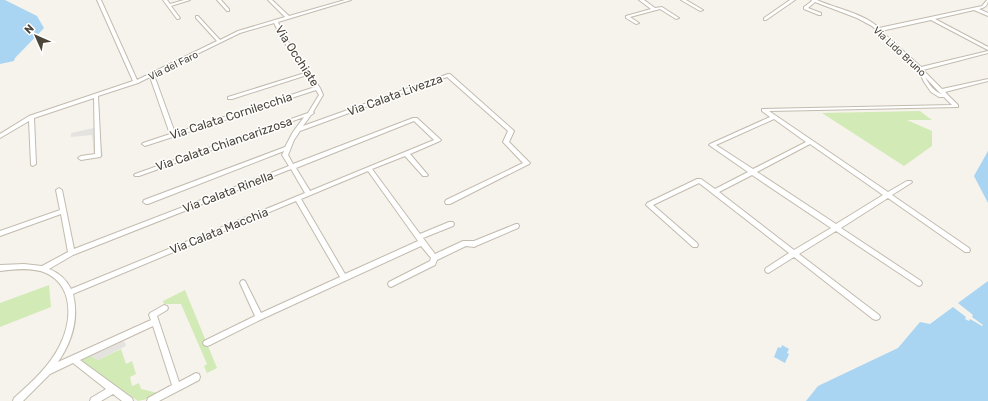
<svg xmlns="http://www.w3.org/2000/svg" width="988" height="401" viewBox="0 0 988 401" font-family="Rubik,sans-serif">
	<style>
		.green { fill: #d2eab5 }
		.parking { fill: #e5e3e0 }
		.water { fill: #a9d4f2 }
		.lines { fill: none; stroke-linecap: round; stroke-linejoin: round }
		.minor-casing { stroke: #c2bbae; stroke-width: 2 }
		.minor { fill: #fff; fill-rule: evenodd }
		.labels { text-anchor: middle; stroke-width: 3; stroke-linejoin: round; paint-order: stroke }
		.far-street-label { font-size: 10px; fill: #4b4439; stroke: #fff }
		.street-label { font-size: 12px; fill: #4b4439; stroke: #fff }
	</style>
	<rect width="100%" height="100%" fill="#f6f3ec"/>
	<!-- green -->
	<path class="green" d="M920,111L932,120H907L932,131V146L904,166L822,113Z
		M49,285L51,307L0,327V303Z
		M185,290L217,368L207,373L204,366L207,364L181,304H164L163,301Z
		M121,349L126,364L132,361L136,374L130,377L132,386L139,383L141,389L158,393L147,399L138,401L80,361L91,356L98,360Z"/>
	<!-- parking -->
	<path class="parking" d="M98,127L103,156L79,160V157L94,155L92,135L71,137V133Z
		M124,341L126,346L98,360L91,356Z"/>
	<!-- water -->
	<path class="water" d="M0,0H5L37,16L44,28L15,58L14,61L0,64Z
		M988,151V203L974,176Z
		M988,281V401H806L818,386L898,348L920,322L930,324L953,307L966,317L965,319L969,321L970,319L982,326L983,325L972,317L973,315L958,303Z
		M782,345L789,349L787,353L789,354L785,363L774,357L778,347L781,348Z"/>
	<g class="lines">
		<!-- minor casing -->
		<g class="minor-casing">
			<path id="minor" d="M97,0H101L137,80L217,41L196,18V16H198L220,40L238,31L285,17L268,0H272L289,16L345,0H351L278,22L285,37L320,88L323,95L313,112L314,113L311,115L303,126L448,74H450L513,130L514,131L509,142L530,163L529,164L450,204H446L445,202L446,200L523,163L503,142L508,131L447,77L300,131L294,140L288,155L293,164L413,118H417L441,140L440,141L410,154L427,174L428,175L427,176H423L405,156L372,169L420,234L449,222H453L454,224L453,226L423,238L435,254L463,241H474L516,224H518L519,226L518,228L476,246L474,247L466,246L437,260L435,265L391,287L389,286L388,284L389,282L430,261L431,258L421,246L262,319L210,345L207,346L204,345L203,343L204,341L255,316L240,283L241,281L243,280L245,281L261,313L340,277L296,201L73,294C79,318 72,342 58,362L151,320L149,315L150,313L164,305L167,306L168,308L167,310L157,316L179,382L196,373L199,374L200,377L199,380L159,401H147L148,398L172,385L153,326L80,360L132,398L133,401H122L113,394L101,401H90L91,398L106,389L73,363L50,374L23,401H13L14,398C31,383 50,366 60,345C72,321 74,286 46,273C32,267 14,269 0,271V265L24,264L42,266L68,252L61,214L0,236V231L60,210L56,190L59,188L62,190L74,249L289,166L282,155L284,151L148,204H146L143,202L144,200L285,147L293,132L304,117L139,176H135L134,175L135,174L308,113L319,95L316,90L145,146L142,144L143,143L170,134L150,77L138,83L98,96L101,156L100,157L81,160L78,158L81,156L95,154L94,98L34,118L36,164L33,166L31,165L29,121L0,138V134L29,116L133,81ZM274,23L281,37L305,73L228,97V99H232L307,75L315,87L175,133L154,75L240,33ZM414,121L434,140L310,191L296,168ZM291,169L305,193L71,289C66,279 59,273 49,269L73,255ZM368,171L418,241L345,274L301,199Z
				M163,0H167L170,4L184,0H190L171,6L180,18L178,19H177Z
				M217,0H221L229,9V11H227Z
				M639,0H644L655,8L662,7L679,18L676,19L660,9L630,17L639,23L636,24L626,18V16L651,9Z
				M681,0H686L703,10L700,11Z
				M790,0H795L766,20H764V18Z
				M811,0H817C837,9 863,13 879,28L982,6L987,0H988C988,6 984,8 979,9L988,13V16L974,10L935,19L988,47V50L931,20L881,31L921,67L988,51V53L923,70L942,89L988,79V81L945,92L958,105V107L769,111L888,192L907,181H911L912,182L911,183L892,195L969,248L970,250L969,252H965L888,198L841,228L921,281L922,283L921,285L919,286L917,285L836,231L799,254L879,315L880,317L879,319L876,320L873,319L794,257L770,272L768,273L766,272L765,270L766,268L789,253L699,183L653,205L697,243L698,245L697,247H693L646,205L647,203L697,179H701L715,189L748,172L709,145L710,144L770,117L762,111V109L952,105L944,97H939L931,92L924,82L918,69L872,26L857,18L815,2L808,8L821,13V15H819L804,9V7L812,1ZM925,77L939,92L942,94C934,92 929,84 925,77ZM774,119L806,142L753,169L716,145ZM810,144L883,195L836,224L757,172ZM752,175L831,228L794,250L719,192Z"/>
		</g>
		<!-- minor -->
		<use href="#minor" class="minor"/>
	</g>
	<g class="labels">
		<!-- far-street labels -->
		<g class="far-street-label">
			<text transform="translate(900 51) rotate(43)" y="4">Via Lido Bruno</text>
			<text transform="translate(173 65) rotate(-26)" y="4">Via del Faro</text>
		</g>
		<!-- street labels -->
		<g class="street-label">
			<text transform="translate(297 56) rotate(57)" y="4">Via Occhiate</text>
			<text transform="translate(395 95) rotate(-20)" y="4">Via Calata Livezza</text>
			<text transform="translate(231 116) rotate(-18)" y="4">Via Calata Cornilecchia</text>
			<text transform="translate(224 144) rotate(-19)" y="4">Via Calata Chiancarizzosa</text>
			<text transform="translate(228 192) rotate(-21)" y="4">Via Calata Rinella</text>
			<text transform="translate(219 231) rotate(-22)" y="4">Via Calata Macchia</text>
		</g>
	</g>
	<!-- north arrow -->
	<g transform="translate(36 36) rotate(315)" stroke="#ffffff" stroke-width="3" paint-order="stroke">
	<path d="M0-3L7 15L0 10L-7 15Z" fill="#4b4439"/>
	<text y="-6" font-size="11" font-weight="bold" text-anchor="middle" fill="#4b4439">N</text>
	</g>
</svg>
